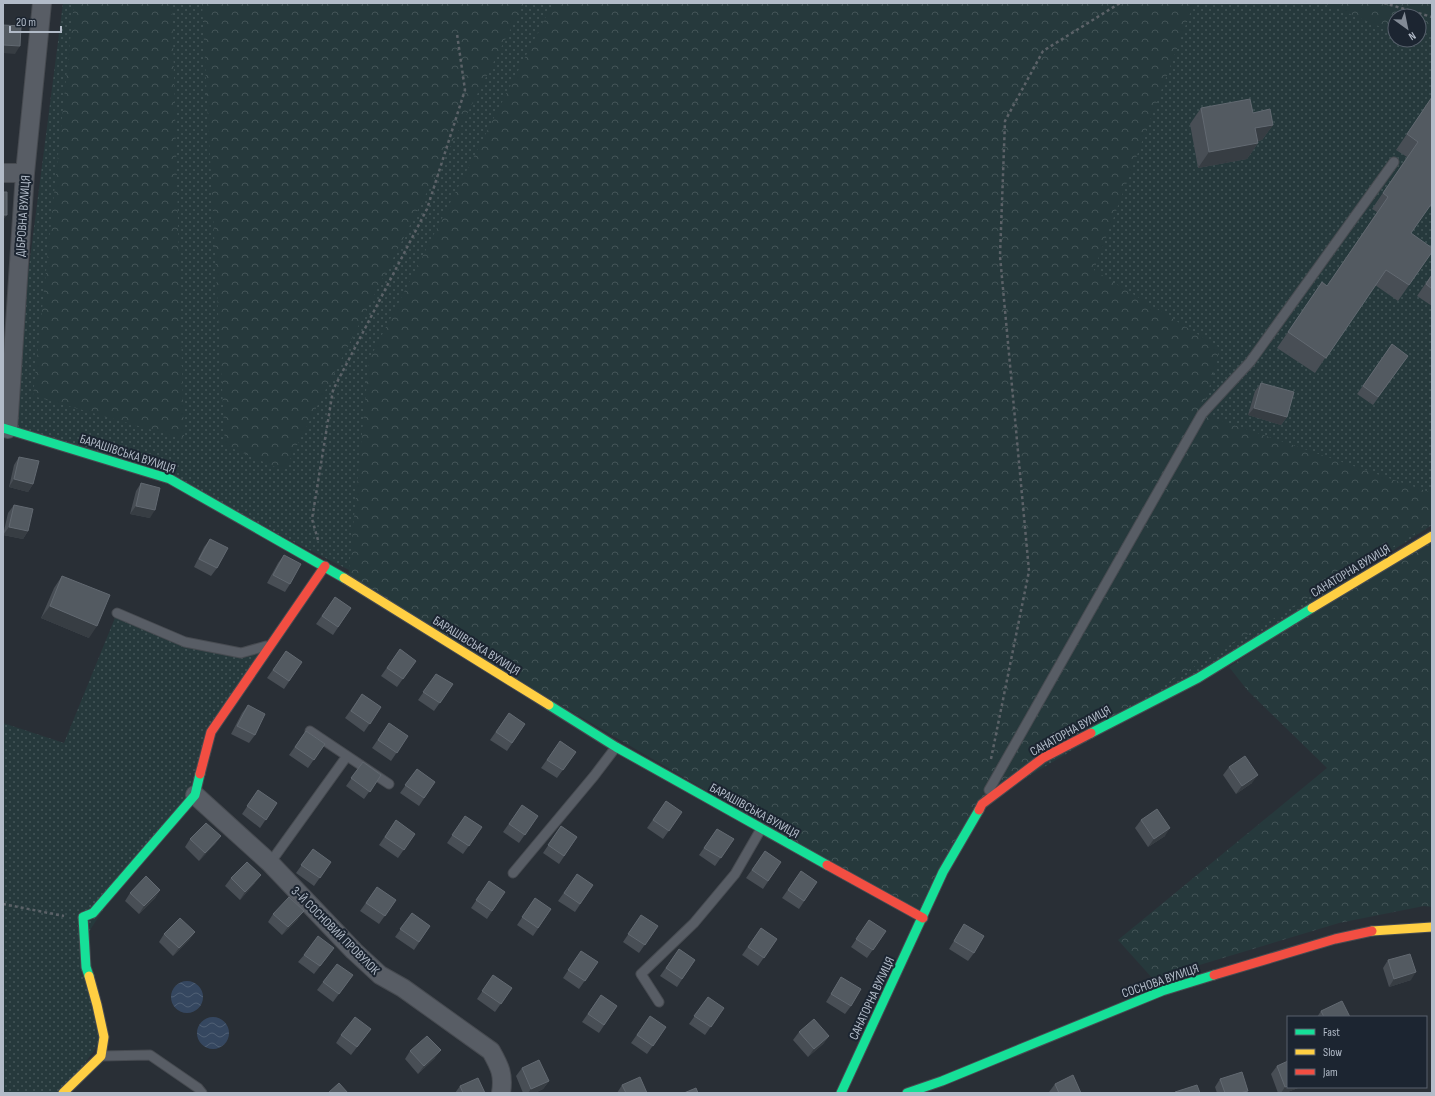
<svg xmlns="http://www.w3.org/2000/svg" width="1435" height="1096" viewBox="0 0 1435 1096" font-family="'Sofia Sans Condensed',sans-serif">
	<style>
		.grass { fill: url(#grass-dots); fill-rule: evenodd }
		.forest { fill: url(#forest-crowns) }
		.water { fill: url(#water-waves) }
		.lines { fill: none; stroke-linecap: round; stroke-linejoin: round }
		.lane-casing { stroke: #474b51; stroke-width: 11 }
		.street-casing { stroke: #474b51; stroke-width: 20 }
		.fast-casing { stroke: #474b51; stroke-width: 11 }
		.slow-casing { stroke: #474b51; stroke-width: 11 }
		.jam-casing { stroke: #474b51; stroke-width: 11 }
		.path { stroke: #5c6268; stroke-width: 2.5; stroke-dasharray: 3 3; stroke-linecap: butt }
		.lane { stroke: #585d65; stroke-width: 9 }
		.street { stroke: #585d65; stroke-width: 18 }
		.fast { stroke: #16e098; stroke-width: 9 }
		.slow { stroke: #ffcf43; stroke-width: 9 }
		.jam { stroke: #f24e42; stroke-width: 9 }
		.wall { fill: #484e55 }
		.shaded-wall { fill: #373d43 }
		.building { fill: #535a61; stroke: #626971 }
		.labels { text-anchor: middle; stroke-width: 4; stroke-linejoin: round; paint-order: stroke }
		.street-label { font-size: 13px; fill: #b2bbc8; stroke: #1c2531 }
	</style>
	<defs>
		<pattern id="grass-dots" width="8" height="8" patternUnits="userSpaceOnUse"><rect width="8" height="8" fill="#26393c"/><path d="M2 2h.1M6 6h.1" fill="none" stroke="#435457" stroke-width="1.8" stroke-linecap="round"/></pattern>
		<pattern id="forest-crowns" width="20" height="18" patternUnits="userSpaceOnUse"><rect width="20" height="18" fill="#26393c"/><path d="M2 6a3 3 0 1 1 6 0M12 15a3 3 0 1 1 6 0" fill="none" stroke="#435457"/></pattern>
		<pattern id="water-waves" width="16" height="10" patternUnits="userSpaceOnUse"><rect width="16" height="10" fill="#354760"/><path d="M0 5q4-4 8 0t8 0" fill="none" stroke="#506075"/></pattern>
	</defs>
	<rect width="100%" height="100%" fill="#292f36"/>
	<!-- grass -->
	<path class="grass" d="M63,3H1432V525L1219,663L982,804L943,872L170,479L8,429ZM1395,16H1419V40H1395Z
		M117,613L185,642L241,653L272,645L211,732L195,795L130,869L84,939L104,1037L63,1093H3V723L64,743Z"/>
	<!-- forest -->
	<path class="forest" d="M74,3H172L184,439L33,396Z
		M202,3H524L284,471L225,445Z
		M553,3H1194L1094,270L1220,348L1202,414L1432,493V523L1043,758L982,804L923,918L348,580L369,360Z
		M1324,3H1432V30L1419,37V16H1395V33Z
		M1432,533V907L1424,906L1339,923L1153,979L1118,940L1327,768L1248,691L1229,667Z"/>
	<!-- water -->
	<path class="water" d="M171 997a16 16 0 1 1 32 0a16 16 0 1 1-32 0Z
		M197 1033a16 16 0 1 1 32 0a16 16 0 1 1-32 0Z"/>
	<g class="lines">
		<!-- lane casing -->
		<g class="lane-casing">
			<path id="lane" d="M117,613L185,642L241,653L266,646
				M310,731L389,784
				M989,790L1202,414L1250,362L1394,162
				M270,863L347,756
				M513,873L594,776L616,747
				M659,1002L641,974L694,923L735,874L761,829
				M101,1056L150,1055L198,1088L202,1093"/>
		</g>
		<!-- street casing -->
		<g class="street-casing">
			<path id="street" d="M3,173H25
				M8,429L25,173L42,3
				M195,795L270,863L354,951L380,975L403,988L491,1051C500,1067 504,1075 501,1093"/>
		</g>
		<!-- fast casing -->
		<g class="fast-casing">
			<path id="fast" d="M3,428L170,479L344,578
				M549,705L616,747L827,865
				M1091,733L1198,678L1312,608
				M89,976L86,967L83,917L93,913L195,795L200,774
				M841,1093L943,872L979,810
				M907,1093L942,1081L1162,991L1214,975"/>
		</g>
		<!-- slow casing -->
		<g class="slow-casing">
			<path id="slow" d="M344,578L549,705
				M1312,608L1432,536
				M1372,931L1432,927
				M63,1093L101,1056L104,1037L97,1005L89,976"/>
		</g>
		<!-- jam casing -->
		<g class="jam-casing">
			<path id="jam" d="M200,774L211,732L325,566
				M979,810L982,804L1043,758L1091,733
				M827,865L923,918
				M1214,975L1335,939L1372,931"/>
		</g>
		<!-- path -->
		<path class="path" d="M1384,3L1432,17
			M318,540L312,519L333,390L427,209L465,90L457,34
			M991,759L1029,571L1000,256L1005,121L1043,51L1120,3
			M3,904L64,916"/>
		<!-- lane -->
		<use href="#lane" class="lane"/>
		<!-- street -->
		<use href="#street" class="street"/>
		<!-- fast -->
		<use href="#fast" class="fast"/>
		<!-- slow -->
		<use href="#slow" class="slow"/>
		<!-- jam -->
		<use href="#jam" class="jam"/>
	</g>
	<!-- wall -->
	<path class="wall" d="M1432,97L1411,233L1432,252L1398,301L1375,285L1315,373L1277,348L1322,282L1327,286L1377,212L1372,209L1407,157L1396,150Z
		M1201,108L1253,113L1273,125L1262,140L1258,141V143L1247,159L1198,168L1190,124Z
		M1432,274V306L1417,296Z
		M1392,344L1408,356L1373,405L1357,394Z
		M1261,383L1287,417L1281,425L1248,415L1255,391Z
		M19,457L33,484L28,492L9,487L14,465Z
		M141,483L150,518L130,514L136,491Z
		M14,505L28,531L23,539L3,535L8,513Z
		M210,539L217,568L211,576L194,567L204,547Z
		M284,555L290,584L285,592L267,583L278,563Z
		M62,576L89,638L41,618L54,588Z
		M335,597L351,608L333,635L316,624Z
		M400,649L416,661L397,687L381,676Z
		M286,651L302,662L284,689L267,678Z
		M436,674L453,684L434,711L418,700Z
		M362,694L381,707L364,732L345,718Z
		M248,705L255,735L249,743L231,734L242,713Z
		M509,713L525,724L507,751L490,740Z
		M389,723L408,736L391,761L372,748Z
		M306,731L325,744L308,768L289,755Z
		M560,741L576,752L557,778L541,768Z
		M363,762L381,775L364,799L346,786Z
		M1229,767L1252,783L1236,794L1223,775Z
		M417,769L435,782L419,806L400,793Z
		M258,790L277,803L260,828L242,814Z
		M666,801L682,812L663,839L647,828Z
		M522,805L538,816L519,843L503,832Z
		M465,816L482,827L463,854L447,843Z
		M396,820L415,834L398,858L379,845Z
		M1141,820L1165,836L1148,847L1135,828Z
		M561,826L577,837L559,864L543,853Z
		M717,829L734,839L715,866L699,855Z
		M221,836L215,844L199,861L185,847L190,839Z
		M313,849L331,862L314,886L296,873Z
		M765,851L781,862L763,889L746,878Z
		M801,871L817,882L799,909L782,898Z
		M577,874L593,885L575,912L558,901Z
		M231,878L255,883L240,900L225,886Z
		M489,881L505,892L487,919L471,908Z
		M377,887L396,900L379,924L360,911Z
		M160,890L155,898L139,914L125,901L130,893Z
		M535,898L551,909L533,936L517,925Z
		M412,913L430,926L414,950L395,937Z
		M273,914L298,919L282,935L268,922Z
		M641,915L658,926L639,953L623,942Z
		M869,920L886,931L867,958L851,947Z
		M964,924L974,953L968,961L949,949Z
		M761,928L777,939L758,966L742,955Z
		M195,932L189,940L173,956L159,942L164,934Z
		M679,949L695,960L677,987L660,976Z
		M581,951L598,962L579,989L563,978Z
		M304,955L328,956L314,974L298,962Z
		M1388,960L1411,980L1389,987L1383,968Z
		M493,975L512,988L495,1012L477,999Z
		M841,977L851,1006L845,1014L826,1002Z
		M323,982L347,983L333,1002L317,990Z
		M601,995L617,1006L599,1033L582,1022Z
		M708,997L724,1008L705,1035L689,1024Z
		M1321,1011L1350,1017H1317Z
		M650,1016L666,1027L647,1054L631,1043Z
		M371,1029L351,1055L336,1043L341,1035Z
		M799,1032L829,1036L823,1044L808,1057L793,1040Z
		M410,1051L435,1058L418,1074L405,1059Z
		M1277,1066L1288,1087H1298V1088L1285,1093H1278L1271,1074Z
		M522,1068L549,1081L543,1089L535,1093H523L516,1076Z
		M1220,1079L1246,1093H1217L1215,1087Z
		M1055,1084L1081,1093H1050L1049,1092Z
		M622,1085L647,1093H617Z
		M460,1086L485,1093H455Z"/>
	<!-- shaded-wall -->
	<path class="shaded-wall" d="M3,3H13L12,4H3Z
		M3,45L20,46L15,54L3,53Z
		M1273,125L1262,140L1245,143L1255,128Z
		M1258,143L1247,159L1198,168L1209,152Z
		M3,215H7L3,220Z
		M1254,408L1287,417L1281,425L1248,415Z
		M14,479L33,484L28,492L9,487Z
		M136,506L155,510L150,518L130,514Z
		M9,527L28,531L23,539L3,535Z
		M50,606L97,626L89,638L41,618Z
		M1258,775L1252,783L1236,794L1242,786Z
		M1170,828L1165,836L1148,847L1154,839Z
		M221,836L215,844L199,861L205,853Z
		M261,875L255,883L240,900L245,892Z
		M160,890L155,898L139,914L144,906Z
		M304,911L298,919L282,935L288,927Z
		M195,932L189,940L173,956L179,948Z
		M1416,972L1411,980L1389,987L1394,979Z
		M829,1036L823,1044L808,1057L814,1049Z
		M441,1050L435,1058L418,1074L424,1066Z
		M549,1081L543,1089L535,1093H528L531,1089Z
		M1288,1086V1087H1298V1088L1285,1093H1281L1285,1087Z
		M1248,1091L1246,1093H1240Z"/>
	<!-- building -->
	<path class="building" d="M3,25L21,26L20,46L3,45Z
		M1432,97V203L1411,233L1432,248V252L1409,285L1386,270L1326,358L1288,332L1322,282L1327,286L1388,197L1383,193L1418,142L1407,134Z
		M1250,99L1253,113L1270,109L1273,125L1255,128L1258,143L1209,152L1201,108Z
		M3,192H7V215H3Z
		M1432,275V289L1426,284Z
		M1392,344L1408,356L1378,397L1363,386Z
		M1261,383L1294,392L1287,417L1254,408Z
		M19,457L39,461L33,484L14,479Z
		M141,483L160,488L155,510L136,506Z
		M14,505L33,509L28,531L9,527Z
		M210,539L228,548L217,568L199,559Z
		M284,555L301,564L290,584L273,575Z
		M62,576L110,595L97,626L50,606Z
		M335,597L351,608L338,627L322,616Z
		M400,649L416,661L403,679L387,668Z
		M286,651L302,662L289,681L273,670Z
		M436,674L453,684L440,703L423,692Z
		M362,694L381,707L370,724L351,711Z
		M248,705L265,714L255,735L237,726Z
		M509,713L525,724L512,743L496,732Z
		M389,723L408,736L397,753L378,740Z
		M306,731L325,744L314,760L295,747Z
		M560,741L576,752L563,770L547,760Z
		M1245,756L1258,775L1242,786L1229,767Z
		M363,762L381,775L370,792L351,778Z
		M417,769L435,782L424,798L405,785Z
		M258,790L277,803L266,820L247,806Z
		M666,801L682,812L669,831L653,820Z
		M522,805L538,816L525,835L509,824Z
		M1157,809L1170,828L1154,839L1141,820Z
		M465,816L482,827L469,846L452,835Z
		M396,820L415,834L404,850L385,837Z
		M206,823L221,836L205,853L190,839Z
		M561,826L577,837L564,856L548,845Z
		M717,829L734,839L721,858L704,848Z
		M313,849L331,862L320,878L301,865Z
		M765,851L781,862L768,881L752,870Z
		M247,862L261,875L245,892L231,878Z
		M801,871L817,882L804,901L788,890Z
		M577,874L593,885L580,904L564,893Z
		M146,876L160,890L144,906L130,893Z
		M489,881L505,892L492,911L476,900Z
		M377,887L396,900L385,916L366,903Z
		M289,897L304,911L288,927L273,914Z
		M535,898L551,909L538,928L522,917Z
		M412,913L430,926L419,942L400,929Z
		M641,915L658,926L645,945L628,934Z
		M180,918L195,932L179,948L164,934Z
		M869,920L886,931L873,950L856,939Z
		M964,924L984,936L974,953L954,941Z
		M761,928L777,939L764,958L748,947Z
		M318,936L334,948L320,966L304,955Z
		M679,949L695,960L682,979L666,968Z
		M581,951L598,962L585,981L568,970Z
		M1410,954L1416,972L1394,979L1388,960Z
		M337,964L353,975L339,994L323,982Z
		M493,975L512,988L501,1004L482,991Z
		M841,977L861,989L851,1006L831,994Z
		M601,995L617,1006L604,1025L588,1014Z
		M708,997L724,1008L711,1027L694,1016Z
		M1342,1001L1350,1017H1324L1321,1011Z
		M650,1016L666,1027L653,1046L637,1035Z
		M355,1017L371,1029L357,1047L341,1035Z
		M814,1019L829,1036L814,1049L799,1032Z
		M427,1036L441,1050L424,1066L410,1051Z
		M539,1060L549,1081L531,1089L522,1068Z
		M1288,1061V1086L1285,1087L1277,1066Z
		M1242,1072L1248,1091L1240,1093H1225L1220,1079Z
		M1073,1075L1081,1093H1059L1055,1084Z
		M640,1077L647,1093H626L622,1085Z
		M478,1078L485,1093H463L460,1086Z
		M339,1083L348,1093H328Z
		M1197,1085L1200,1093H1175V1092Z
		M696,1088L698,1093H684Z"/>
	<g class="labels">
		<!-- street labels -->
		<g class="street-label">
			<text transform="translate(22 216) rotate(-86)" y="5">ДІБРОВНА ВУЛИЦЯ</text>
			<text transform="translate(128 453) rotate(18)" y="5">БАРАШІВСЬКА ВУЛИЦЯ</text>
			<text transform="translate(1350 570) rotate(-31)" y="5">САНАТОРНА ВУЛИЦЯ</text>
			<text transform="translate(477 645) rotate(32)" y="5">БАРАШІВСЬКА ВУЛИЦЯ</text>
			<text transform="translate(1070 730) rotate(-29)" y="5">САНАТОРНА ВУЛИЦЯ</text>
			<text transform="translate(755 810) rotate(29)" y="5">БАРАШІВСЬКА ВУЛИЦЯ</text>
			<text transform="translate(336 930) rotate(45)" y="5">3-Й СОСНОВИЙ ПРОВУЛОК</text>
			<text transform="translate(1160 980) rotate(-19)" y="5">СОСНОВА ВУЛИЦЯ</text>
			<text transform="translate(871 998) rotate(-65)" y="5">САНАТОРНА ВУЛИЦЯ</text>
		</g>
	</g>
	<!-- border -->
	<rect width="1435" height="1096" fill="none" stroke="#b2bbc8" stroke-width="8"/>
	<!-- legend -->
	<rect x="1287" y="1016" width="140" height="72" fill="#1c2531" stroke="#58616d"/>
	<rect x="1295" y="1029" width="20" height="6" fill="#16e098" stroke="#58616d"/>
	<text x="1323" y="1036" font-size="12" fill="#b2bbc8">Fast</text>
	<rect x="1295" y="1049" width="20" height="6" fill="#ffcf43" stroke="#58616d"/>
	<text x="1323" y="1056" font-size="12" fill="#b2bbc8">Slow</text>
	<rect x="1295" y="1069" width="20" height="6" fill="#f24e42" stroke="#58616d"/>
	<text x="1323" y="1076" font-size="12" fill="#b2bbc8">Jam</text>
	<!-- north arrow -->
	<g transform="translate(1407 28) rotate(147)"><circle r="19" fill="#1c2531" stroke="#58616d"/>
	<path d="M0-3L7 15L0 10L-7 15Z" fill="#828a95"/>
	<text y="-6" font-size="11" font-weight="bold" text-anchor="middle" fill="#b2bbc8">N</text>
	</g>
	<!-- scale -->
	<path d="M10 26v6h51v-6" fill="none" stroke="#b2bbc8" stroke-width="2"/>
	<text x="16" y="26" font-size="12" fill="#b2bbc8" stroke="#1c2531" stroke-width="3" paint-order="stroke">20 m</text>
</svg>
